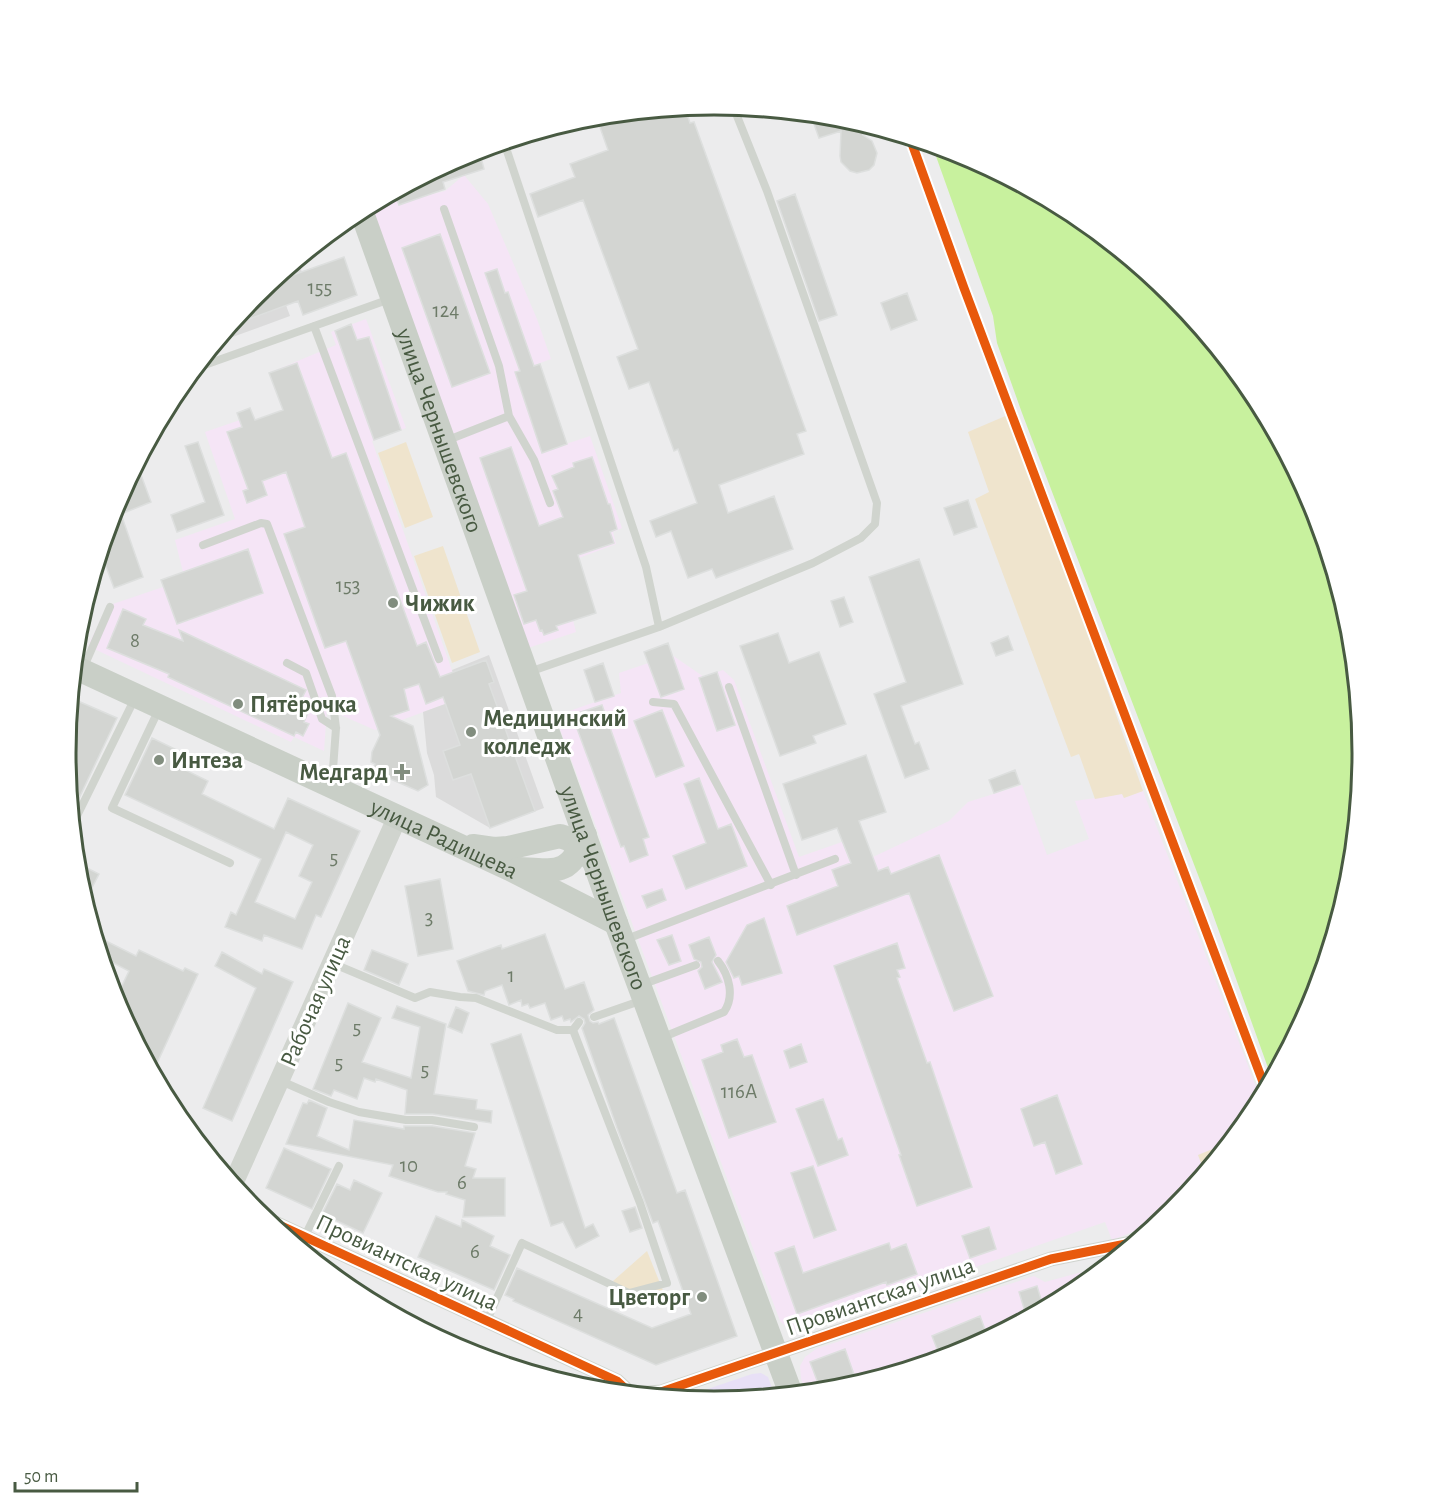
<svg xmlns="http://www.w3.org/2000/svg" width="1429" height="1506" viewBox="0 0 1429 1506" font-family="'Alegreya Sans',sans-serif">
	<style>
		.commercial { fill: #f5e5f6 }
		.education { fill: #dbdbdb }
		.medical { fill: #e8e0f6 }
		.green { fill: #efe4cd }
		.water { fill: #c8f19e }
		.building { fill: #d3d5d2; stroke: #dddfde; stroke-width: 1.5; fill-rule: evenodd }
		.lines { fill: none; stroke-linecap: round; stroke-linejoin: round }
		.service { stroke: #d0d4ce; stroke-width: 8 }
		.pedestrian { stroke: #d0d4ce; stroke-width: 12 }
		.minor { stroke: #d0d4ce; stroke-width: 15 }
		.tertiary { stroke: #d0d4ce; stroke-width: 20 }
		.primary { stroke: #c9cfc7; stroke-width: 24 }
		.cycleway-casing { stroke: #fff; stroke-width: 13 }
		.cycleway { stroke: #e8590c; stroke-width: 9 }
		.poi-dot { fill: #818d7e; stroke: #fff; stroke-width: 2 }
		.labels { text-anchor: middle; stroke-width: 6; stroke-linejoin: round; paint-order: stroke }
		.number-label { font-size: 21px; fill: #6d7b68 }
		.street-label { font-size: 24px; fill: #485a42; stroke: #fff }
		.poi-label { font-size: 24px; font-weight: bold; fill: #485a42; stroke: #fff; text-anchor: start }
		.rim { fill: none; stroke: #485a42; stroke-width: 3 }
	</style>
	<rect width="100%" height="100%" fill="#ececed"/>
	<!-- commercial -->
	<path class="commercial" d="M464,175L488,204L537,319L551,359L515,372L542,452L590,436L622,528L613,532L616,544L579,558L596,613L573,620L576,632L528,648L370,205L420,179L424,196L445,191Z
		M366,319L406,428L372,441L457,685L445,704L375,730L327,709L324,751L294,737L291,742L88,646L107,606L163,587L183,572L175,540L235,519L205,432L240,420L237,413L250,408L255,420L283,410L269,373L336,345L331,332Z
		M672,655L704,677L723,670L734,680L799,857L842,842L851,864L873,857L949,821L968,802L1022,785L1047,855L1089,839L1075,801L1122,794L1124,798L1143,791L1261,1100L1254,1114L1230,1142L1198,1155L1205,1173L1173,1212L1161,1221L1112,1240L1105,1222L795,1330L786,1327L780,1321L555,716L621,693L619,673Z
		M1108,1265L1074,1292L962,1352L841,1389L806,1393L801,1379L800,1366L805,1357L816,1349L1034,1276L1045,1282Z"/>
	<!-- education -->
	<path class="education" d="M297,260L302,272L277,281L290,316L216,343L256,294Z
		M489,655L544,808L490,828L436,797L434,775L427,753L423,712L445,704L457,685L452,670Z"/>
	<!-- medical -->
	<path class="medical" d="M761,1373L768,1377L775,1396L714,1401L681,1398L752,1374Z"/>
	<!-- green -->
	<path class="green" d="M1010,414L1143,791L1124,798L1122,794L1095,799L1079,754L1071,757L975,499L989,492L968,432Z
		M406,442L433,517L405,528L378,453Z
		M443,546L480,652L452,663L414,556Z
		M1230,1142L1205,1173L1198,1155Z
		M647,1251L666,1298L640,1306L613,1281Z"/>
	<!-- water -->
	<path class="water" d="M932,145L963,154L1075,214L1173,295L1254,393L1314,505L1351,627L1363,753L1350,880L1313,1001L1272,1079L1211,909L1022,413L997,343L993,316Z"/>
	<!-- building -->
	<path class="building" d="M685,107L690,123L694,122L806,431L797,434L804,454L719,485L728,513L774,496L793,549L716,578L712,569L688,578L671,531L656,537L650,521L697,503L678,449L674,451L649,382L629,389L617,357L638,349L583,200L538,217L530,194L575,177L570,164L608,150L596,116L648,111L650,119Z
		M837,117L863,124L860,125L863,135L872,141L877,153L874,165L869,170L857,173L850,171L841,162L840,156L841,131L819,138L814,124Z
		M479,150L484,169L443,182L445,189L399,205L394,192L440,168L444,175H449L452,171L450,162L467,154Z
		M795,194L837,315L819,321L777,201Z
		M440,234L490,373L452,387L402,248Z
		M344,257L357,295L303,315L298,301L230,326L256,294L290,266L293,275Z
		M497,269L505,293L508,292L534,366L540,364L567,444L542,453L515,372L520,371L485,273Z
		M907,293L917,320L891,330L881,303Z
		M351,324L357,340L369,337L401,430L374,440L335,331Z
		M297,363L332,458L346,453L417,646L426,642L440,677L486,660L494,682L489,684L535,811L490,828L471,774L453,780L443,751L460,745L443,697L426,704L419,684L404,689L409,710L391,716L413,726L428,785L418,791L372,771L375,764L371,762L372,752L380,735L346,641L325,648L284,534L305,527L286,472L262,481L267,495L247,503L243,491L248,489L227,432L242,427L237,413L250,408L255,420L283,410L269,373Z
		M198,442L224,515L177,532L171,515L205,502L185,446Z
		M511,447L539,526L563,517L553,491L558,489L552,476L574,467L573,463L592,457L608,504H610L617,529L610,532L614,543L578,555L596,613L556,626L558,630L544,635L542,630L540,631L536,620L524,624L514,595L527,591L480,458Z
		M137,464L151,502L121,514L143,577L114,588L101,553L112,517L120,514L116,503Z
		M968,500L977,527L954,535L944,508Z
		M248,549L263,593L177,624L161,580Z
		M919,559L963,684L901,706L915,744L919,742L929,769L905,778L874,694L906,682L869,577Z
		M844,597L853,622L840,627L831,601Z
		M123,609L146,619L143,625L183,641L179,630L306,690L302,698L310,702L311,706L304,722L309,724L303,736L296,732L294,736L168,677L169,674L107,648Z
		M778,633L789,663L819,652L846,724L813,736L816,743L780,756L740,646Z
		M1008,636L1013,650L996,656L991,643Z
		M668,643L684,689L661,697L644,652Z
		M603,663L614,696L595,702L584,670Z
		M717,672L735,725L717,731L699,678Z
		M71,698L117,718L72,813L66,753L74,732L68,730Z
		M602,705L649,837L643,839L648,855L630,862L624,846L621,847L572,715Z
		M662,710L684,766L656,777L634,721Z
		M152,738L179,751L173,764L208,781L202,794L274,829L288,798L360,831L321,917L316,915L302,949L264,935L262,941L225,927L231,912L236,915L261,859L125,795ZM286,832L313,845L299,876L312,882L295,919L255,902Z
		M866,755L886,812L859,821L878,871L888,867L891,874L939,855L993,996L954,1011L909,893L797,935L787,906L838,886L832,870L851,863L837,828L802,840L783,784Z
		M1015,770L1020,784L994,793L989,780Z
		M699,778L718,829L731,824L747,866L686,889L673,856L706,843L684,784Z
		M77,863L99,874L85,901L78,879Z
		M440,879L453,949L418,956L405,886Z
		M662,889L666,900L647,908L642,896Z
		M764,918L782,973L742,985L739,976L734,978L726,962L747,925Z
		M545,934L565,989L584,982L594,1010L588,1015L590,1021L593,1023L598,1022L599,1024L614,1018L677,1193L685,1190L737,1336L656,1365L513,1301L514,1299L505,1295L517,1268L652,1328L691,1314L658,1221L653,1223L617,1128L582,1028L585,1023L584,1019L579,1016L571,1022L570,1019L564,1021L562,1016L551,1020L545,1003L530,1008L528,1004L522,1006L521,1000L509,1005L502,985L485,991L484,995L468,991L457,961L501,945L502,949Z
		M672,935L681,961L669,965L657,940Z
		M709,937L716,955L712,962L722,982L705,989L698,971L702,967L701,962L694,959L689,945Z
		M104,940L136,956L139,950L183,971L185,968L198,974L153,1072L115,1000L129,971L102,957L99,949Z
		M897,943L905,968L897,970L900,977L897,978L927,1063L930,1062L972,1187L917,1206L899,1155H901L834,966Z
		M372,950L408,964L399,985L364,970Z
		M222,952L262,974L264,969L293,982L232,1121L203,1108L256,988L215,966Z
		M348,1003L381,1018L362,1062L411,1078L420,1027L392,1018L397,1006L446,1024L434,1094L477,1100L476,1109L492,1111L491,1123L433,1114H405L407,1090L376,1079L375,1082L364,1078L357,1099L334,1090L331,1096L313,1089Z
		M456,1007L469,1013L462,1033L448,1027Z
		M521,1034L585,1228L593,1224L599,1236L576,1248L563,1222L551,1226L491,1044Z
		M737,1039L744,1057L752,1055L776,1122L729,1138L702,1060L723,1052L721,1045Z
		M801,1044L807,1062L790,1068L784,1051Z
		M1057,1095L1082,1164L1056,1174L1045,1142L1034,1146L1021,1109Z
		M823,1099L838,1140L842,1138L848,1155L818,1166L796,1109Z
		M309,1100L327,1108L317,1136L349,1150L354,1120L404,1129V1126H432L475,1133L465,1166L476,1169L473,1178H505V1216L463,1217L465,1200L446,1194L447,1192H438L389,1176L393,1165L286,1144L303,1103L307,1104Z
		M284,1148L331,1169L312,1209L266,1188Z
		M813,1166L836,1230L814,1238L791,1173Z
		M354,1180L382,1193L363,1233L322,1214L337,1184L350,1190Z
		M635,1207L642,1228L630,1232L622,1211Z
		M436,1216L461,1227L462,1220L494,1236L490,1246L510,1255L494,1290L418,1257Z
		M989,1227L996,1249L970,1258L962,1236Z
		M889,1243L891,1250L906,1244L917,1274L887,1285L886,1282L797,1314L775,1253L794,1246L803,1273Z
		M1037,1286L1044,1309L1027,1318L1019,1292Z
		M980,1316L988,1338L962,1352L941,1359L932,1336Z
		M845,1349L857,1383L839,1389L821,1391L810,1362Z"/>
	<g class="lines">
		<!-- service -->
		<path class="service" d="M504,142L646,567L659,627
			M445,165L446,170
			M444,209L499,366L509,416L534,460L550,503
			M314,326L439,659
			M196,368L390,299
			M448,440L509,416
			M203,545L261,523L267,524L332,696L336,728L332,783
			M287,663L306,673L322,719L336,728
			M83,669L110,607
			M529,672L659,627L813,563L861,538L875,524L877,503L767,191L733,106
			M729,687L796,875
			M653,702L674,704L771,885
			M159,709L112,808L230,863
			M73,824L135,698
			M624,940L835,859
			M334,964L415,998L430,992L460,997L476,998L557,1030H573
			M641,985L696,965
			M594,1017L640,1001
			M661,1038L724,1012C735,996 729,975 718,961
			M281,1081L329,1102L359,1112L406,1120H432L474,1127
			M305,1236L339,1166
			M487,1320L522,1243L629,1293L667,1283L640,1203L573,1030L579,1022"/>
		<!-- pedestrian -->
		<path class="pedestrian" d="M910,138L964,288L1266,1090"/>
		<!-- minor -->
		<path class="minor" d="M262,1217L617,1381L630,1393
			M638,1394L661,1392L1051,1259L1136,1242"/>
		<!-- tertiary -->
		<path class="tertiary" d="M233,1184L397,818"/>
		<!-- primary -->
		<g class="primary">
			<path id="s1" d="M361,210L616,923L791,1394"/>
			<path id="s2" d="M74,667L510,869L616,923"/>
			<path d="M473,846L494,849L508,848L560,836L569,839L593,860"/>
			<path d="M519,869C556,871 571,876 585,835"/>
		</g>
		<!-- cycleway casing -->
		<g class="cycleway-casing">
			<path id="cycleway" d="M910,138L964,288L1266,1090
				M262,1217L617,1381L630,1393
				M638,1394L661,1392L1051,1259L1136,1242"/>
		</g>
		<!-- cycleway -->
		<use href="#cycleway" class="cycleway"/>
	</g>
	<!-- markers -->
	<g class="poi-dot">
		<circle cx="393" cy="603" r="6"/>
		<circle cx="238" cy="704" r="6"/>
		<circle cx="471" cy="732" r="6"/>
		<circle cx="159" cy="760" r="6"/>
		<path d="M399 763h6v6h6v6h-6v6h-6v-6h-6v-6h6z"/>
		<circle cx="702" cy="1297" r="6"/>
	</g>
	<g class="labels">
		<!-- number labels -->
		<g class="number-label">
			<text x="320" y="294">155</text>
			<text x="446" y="317">124</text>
			<text x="348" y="592">153</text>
			<text x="135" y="647">8</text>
			<text x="334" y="864">5</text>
			<text x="429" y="924">3</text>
			<text x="511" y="982">1</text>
			<text x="357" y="1034">5</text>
			<text x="339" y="1069">5</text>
			<text x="425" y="1076">5</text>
			<text x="739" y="1098">116А</text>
			<text x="409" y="1172">10</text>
			<text x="462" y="1189">6</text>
			<text x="475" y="1258">6</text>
			<text x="578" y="1320">4</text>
		</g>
		<!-- street labels -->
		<g class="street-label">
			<text dy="8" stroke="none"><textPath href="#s1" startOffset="234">улица Чернышевского</textPath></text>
			<text dy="8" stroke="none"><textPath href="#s2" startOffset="408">улица Радищева</textPath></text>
			<text dy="8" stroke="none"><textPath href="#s1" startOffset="720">улица Чернышевского</textPath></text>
			<text transform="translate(315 1001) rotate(-66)" y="8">Рабочая улица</text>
			<text transform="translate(407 1262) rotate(25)" y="8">Провиантская улица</text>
			<text transform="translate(880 1296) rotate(-19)" y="8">Провиантская улица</text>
		</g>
		<!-- poi labels -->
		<g class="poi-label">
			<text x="405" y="611">Чижик</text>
			<text x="250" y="712">Пятёрочка</text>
			<text x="483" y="726">Медицинский<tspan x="483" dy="28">колледж</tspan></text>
			<text x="171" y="768">Интеза</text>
			<text x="388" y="780" text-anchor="end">Медгард</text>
			<text x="690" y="1305" text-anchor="end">Цветорг</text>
		</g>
	</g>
	<!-- crop -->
	<path d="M0 0H1429V1506H0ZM76 753a638 638 0 1 1 1276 0a638 638 0 1 1-1276 0Z" fill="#fff" fill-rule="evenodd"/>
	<path class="rim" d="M76 753a638 638 0 1 1 1276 0a638 638 0 1 1-1276 0Z"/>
	<!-- scale -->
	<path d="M15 1482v9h122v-9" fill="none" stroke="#485a42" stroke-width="3"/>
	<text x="24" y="1482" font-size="18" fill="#485a42" stroke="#ffffff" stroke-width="4.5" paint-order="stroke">50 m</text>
</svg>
